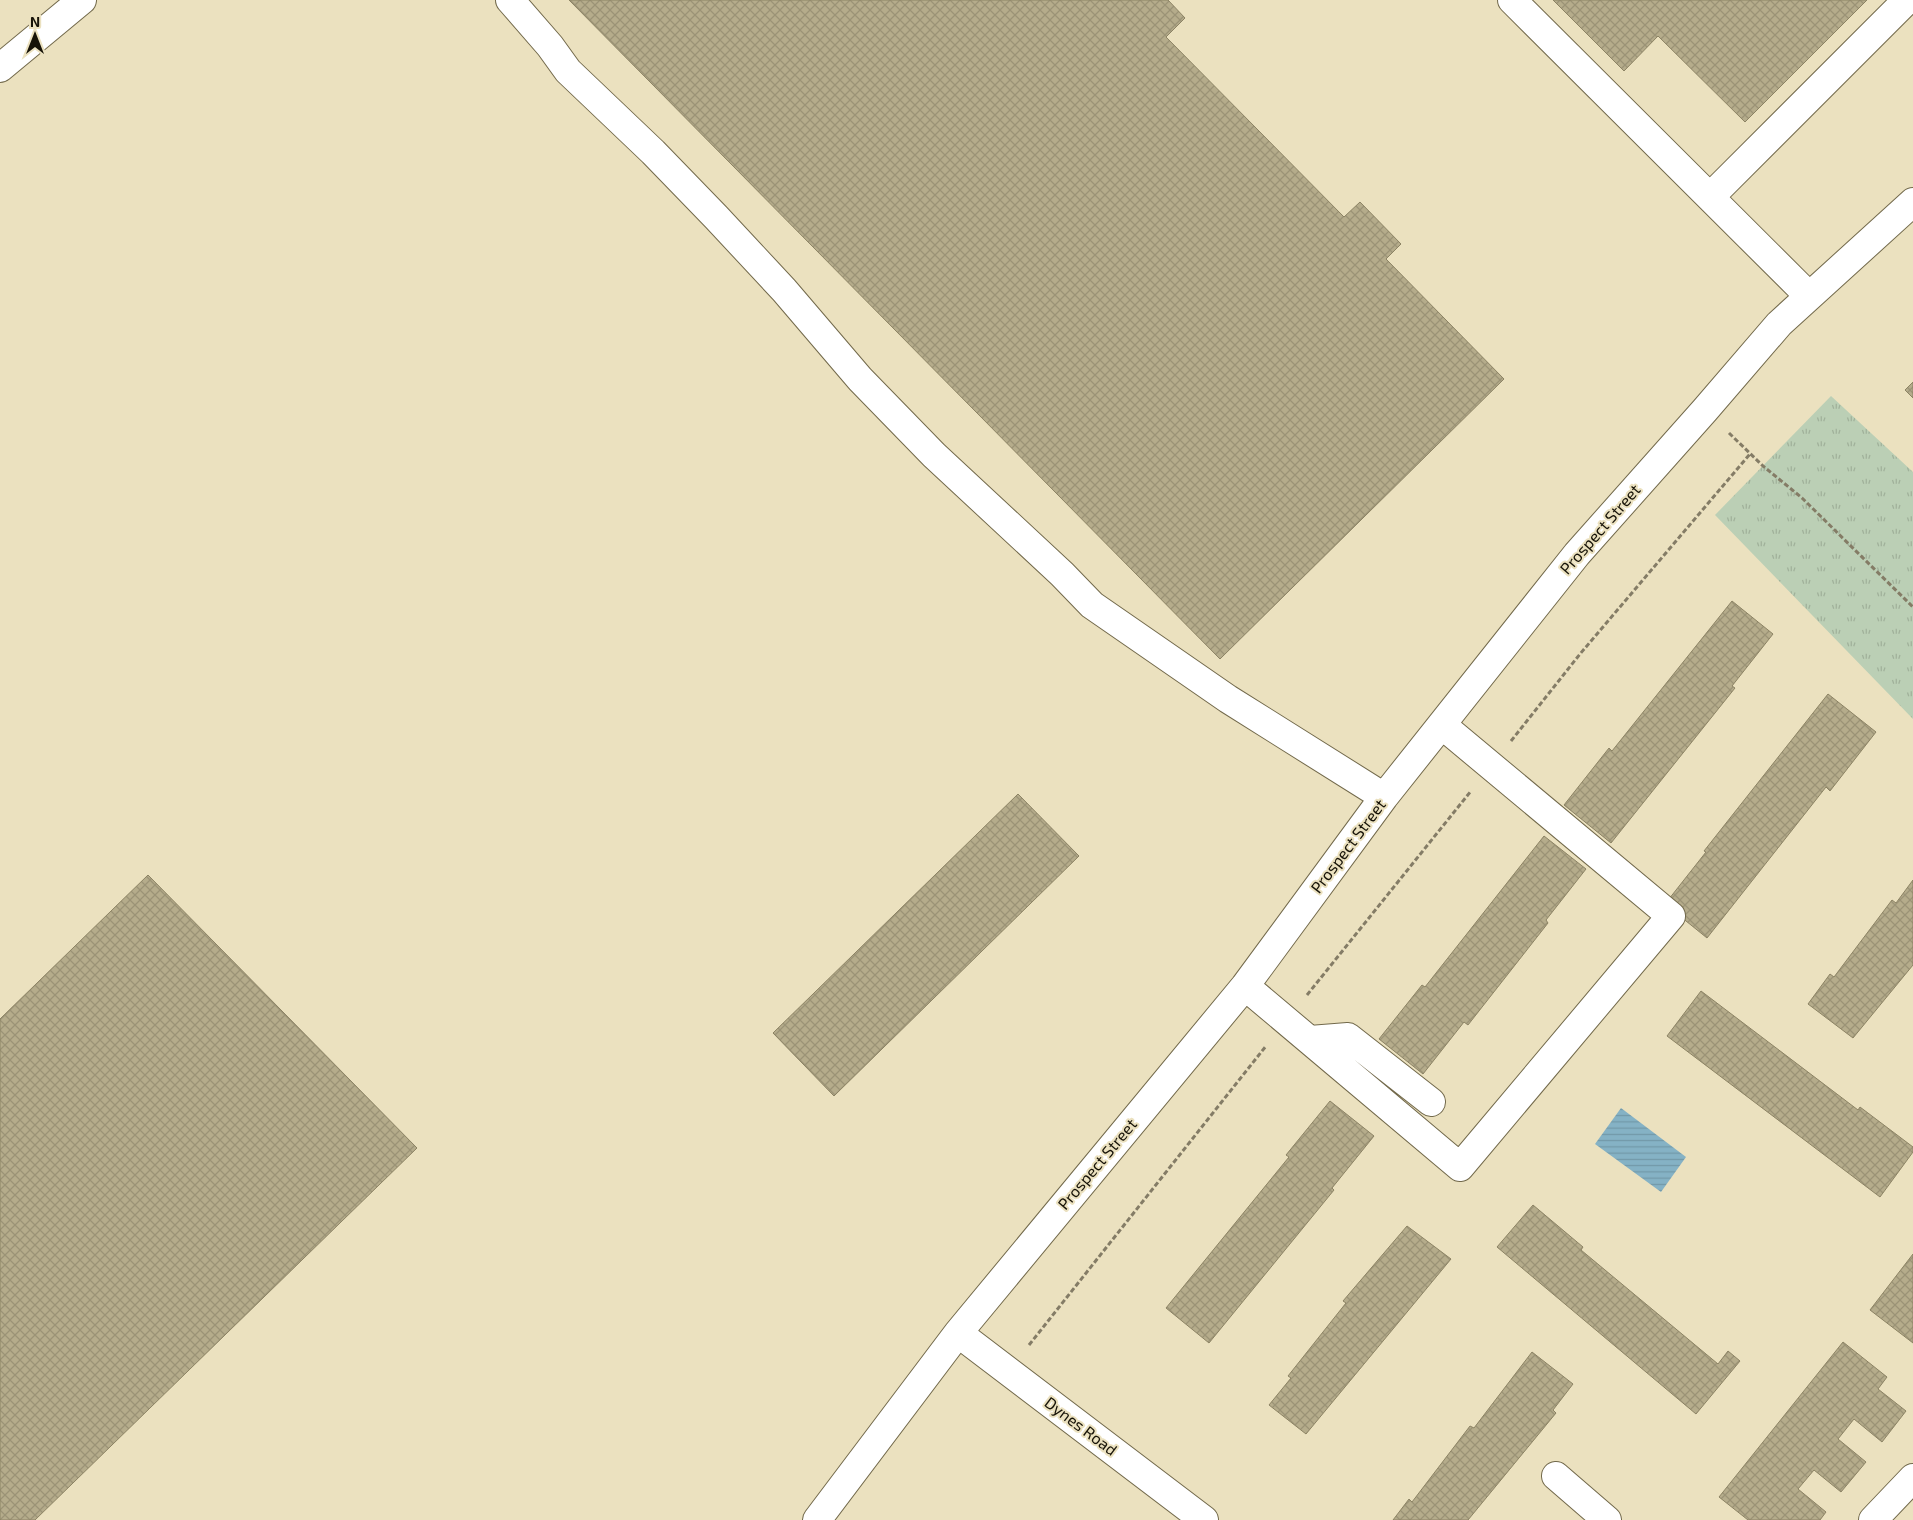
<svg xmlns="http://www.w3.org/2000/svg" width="1913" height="1520" viewBox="0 0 1913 1520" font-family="'Exo 2',sans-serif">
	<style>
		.grass { fill: url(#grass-tufts) }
		.water { fill: url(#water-rules) }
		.building { fill: url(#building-cross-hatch); stroke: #8c8364 }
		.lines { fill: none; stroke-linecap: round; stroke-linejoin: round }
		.minor-casing { stroke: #72694b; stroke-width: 30 }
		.major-casing { stroke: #72694b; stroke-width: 30 }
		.path { stroke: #847c66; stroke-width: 3; stroke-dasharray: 5 2.5; stroke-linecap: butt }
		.minor { stroke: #fff; stroke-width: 28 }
		.major { stroke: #fff; stroke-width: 28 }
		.labels { text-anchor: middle; stroke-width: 4; stroke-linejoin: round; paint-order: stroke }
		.street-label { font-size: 16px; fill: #171308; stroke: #ebe1bf }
	</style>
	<defs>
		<pattern id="grass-tufts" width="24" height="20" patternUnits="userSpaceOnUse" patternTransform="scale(1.25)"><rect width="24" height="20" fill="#bbcfb5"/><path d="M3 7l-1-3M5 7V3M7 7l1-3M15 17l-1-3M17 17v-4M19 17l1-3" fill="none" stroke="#a0b19a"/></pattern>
		<pattern id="water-rules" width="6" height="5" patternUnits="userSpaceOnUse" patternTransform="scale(1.25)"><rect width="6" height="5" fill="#85b2c5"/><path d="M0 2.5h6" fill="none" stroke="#7298a8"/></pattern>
		<pattern id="building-cross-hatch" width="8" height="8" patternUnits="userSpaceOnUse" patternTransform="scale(1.25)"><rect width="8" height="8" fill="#b5ac8b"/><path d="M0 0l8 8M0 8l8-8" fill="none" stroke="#9b9376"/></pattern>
	</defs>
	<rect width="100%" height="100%" fill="#ebe1bf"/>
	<!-- grass -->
	<path class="grass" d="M1831,396L1913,472V719L1715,515Z"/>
	<!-- water -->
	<path class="water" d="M1621,1108L1686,1157L1661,1192L1595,1144Z"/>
	<!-- building -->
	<path class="building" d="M569,0H1168L1185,18L1166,37L1344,217L1360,202L1401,244L1386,259L1504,379L1220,659Z
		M1553,0H1867L1745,122L1658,36L1624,71Z
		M1913,382V398L1905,390Z
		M1732,601L1773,634L1732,686L1735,688L1611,843L1564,805L1609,748L1612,751Z
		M1828,694L1876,732L1830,791L1826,787L1707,938L1665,904L1706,852L1704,851Z
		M1018,794L1079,856L834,1096L773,1033Z
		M1544,836L1586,869L1546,920L1548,923L1468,1025L1464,1022L1423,1074L1379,1039L1422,985L1425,987Z
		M148,875L417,1148L35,1520H0V1019Z
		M1913,880V965L1853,1038L1808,1004L1830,974L1834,977L1892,900L1896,903Z
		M1701,991L1858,1110L1860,1107L1913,1147V1152L1880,1197L1667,1036Z
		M1330,1101L1374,1136L1332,1188L1334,1190L1209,1343L1166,1308L1289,1157L1286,1155Z
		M1533,1205L1583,1247L1581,1250L1718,1364L1728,1351L1740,1361L1696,1414L1497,1247Z
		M1407,1226L1451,1259L1306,1434L1269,1405L1291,1378L1288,1376L1346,1303L1343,1301Z
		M1913,1254V1343L1870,1310Z
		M1843,1342L1887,1377L1878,1389L1906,1411L1882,1442L1854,1419L1838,1439L1866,1462L1841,1492L1814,1470L1798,1489L1826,1512L1820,1520H1748L1719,1497Z
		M1532,1352L1573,1384L1553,1410L1556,1413L1468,1520H1393L1409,1499L1412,1502L1470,1426L1474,1428Z"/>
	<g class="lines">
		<!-- minor casing -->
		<g class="minor-casing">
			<path id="minor" d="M510,0L550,46L568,71L653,152L716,217L784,290L860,379L934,455L1062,574L1092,605L1228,699L1384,797
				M1512,0L1809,296
				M1710,197L1907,0
				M1245,986L1460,1167L1671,916L1442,725
				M1310,1040L1348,1037L1431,1102
				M958,1333L1204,1520
				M1556,1476L1607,1520
				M817,1520L958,1333L1245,986L1384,797L1577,554L1705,410L1779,324L1913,202
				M1873,1520L1913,1478"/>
		</g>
		<!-- major casing -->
		<g class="major-casing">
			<path id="major" d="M0,68L82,0"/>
		</g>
		<!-- path -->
		<path class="path" d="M1729,433L1763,466L1802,498L1913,607
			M1511,741L1580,654L1750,454
			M1307,995L1471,791
			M1029,1345L1266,1046"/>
		<!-- minor -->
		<use href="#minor" class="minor"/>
		<!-- major -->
		<use href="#major" class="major"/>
	</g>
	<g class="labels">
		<!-- street labels -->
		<g class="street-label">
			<text transform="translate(1600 529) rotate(-49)" y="6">Prospect Street</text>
			<text transform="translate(1348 846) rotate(-53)" y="6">Prospect Street</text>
			<text transform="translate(1097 1164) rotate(-50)" y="6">Prospect Street</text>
			<text transform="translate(1081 1426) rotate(37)" y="6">Dynes Road</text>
		</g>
	</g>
	<!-- north arrow -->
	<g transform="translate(35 35)" stroke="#ebe1bf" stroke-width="4" paint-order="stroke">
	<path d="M0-4L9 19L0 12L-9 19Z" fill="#171308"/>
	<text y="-8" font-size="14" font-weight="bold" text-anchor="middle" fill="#171308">N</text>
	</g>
</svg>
